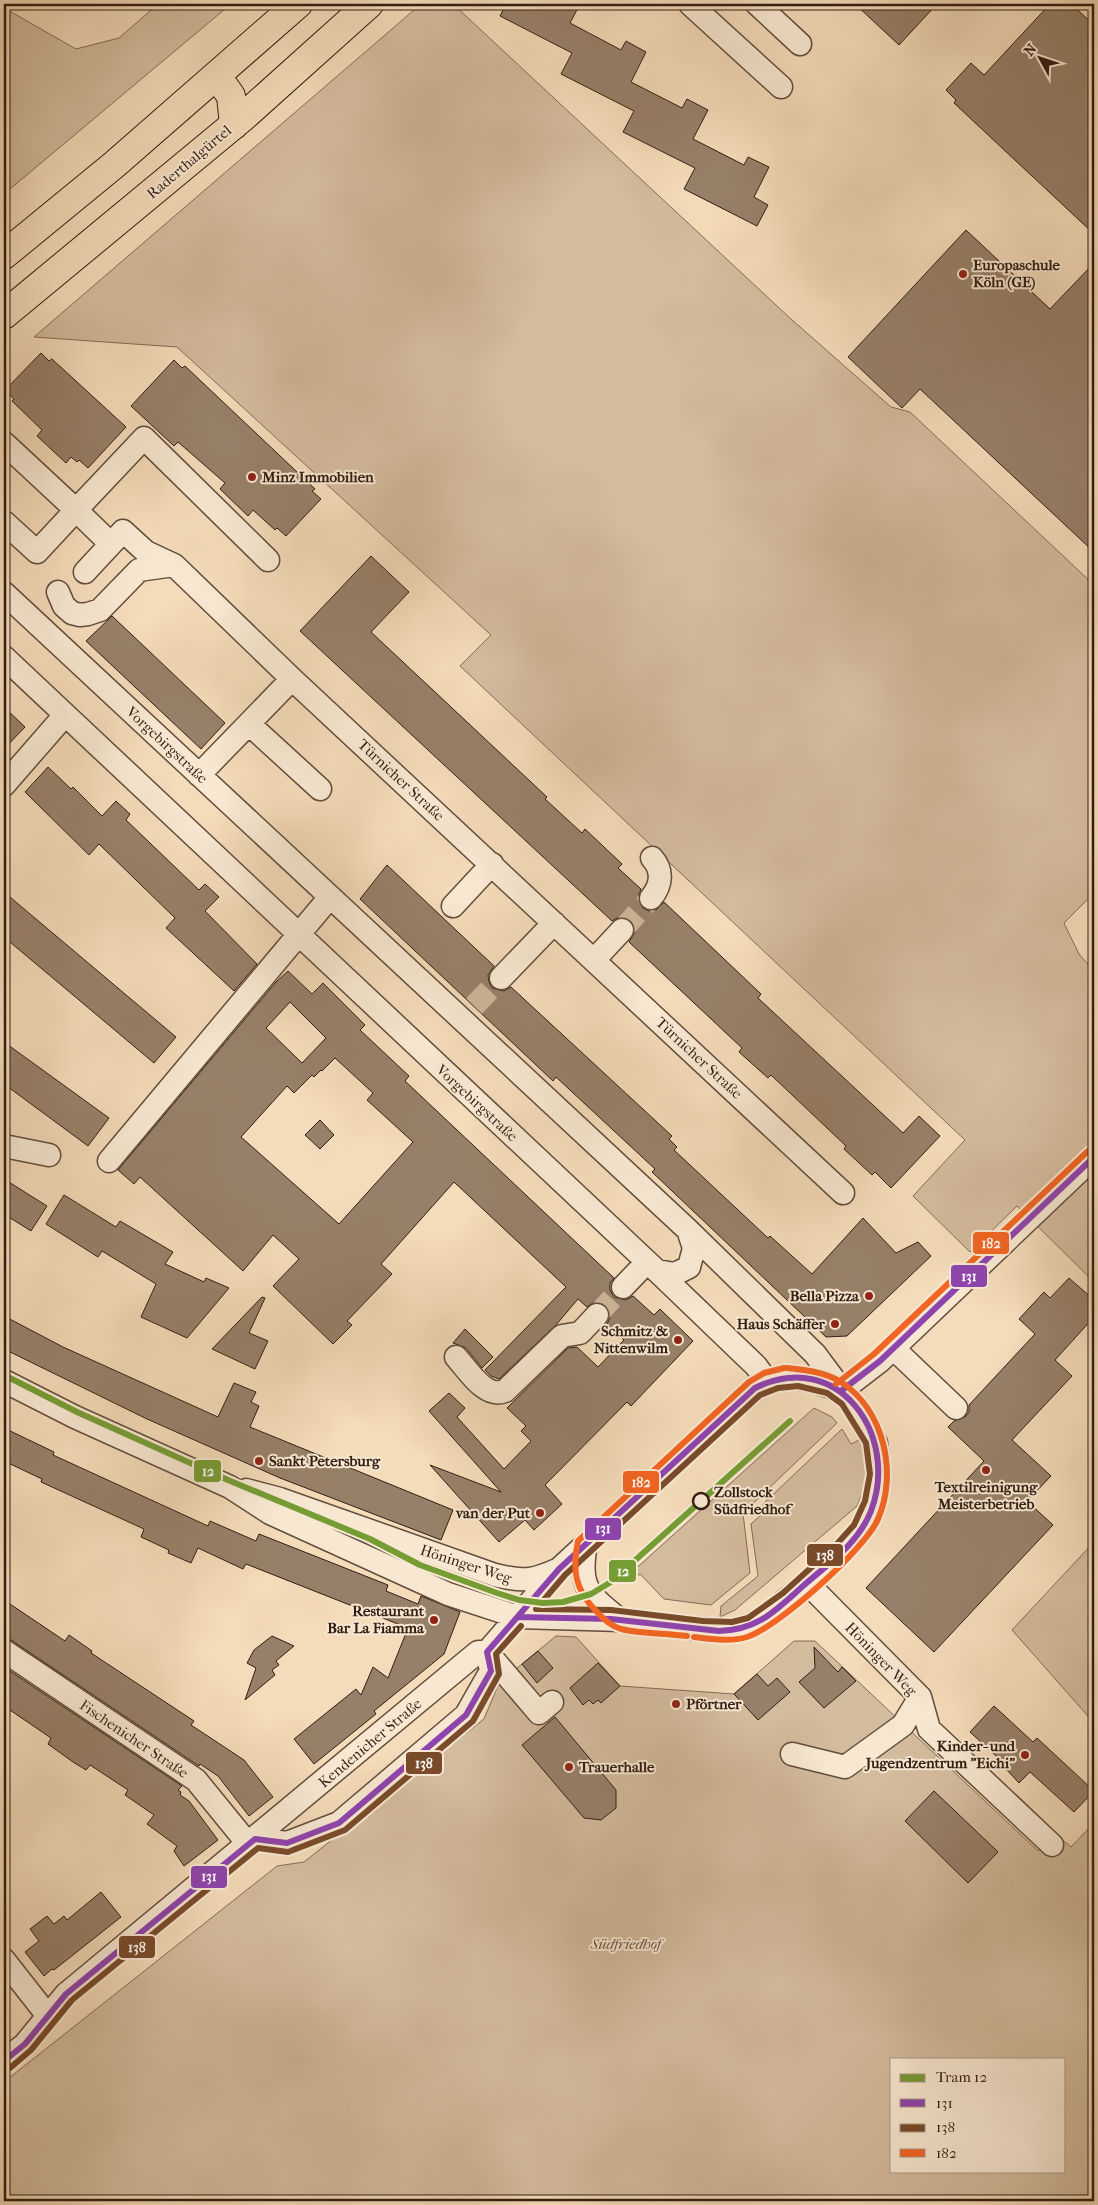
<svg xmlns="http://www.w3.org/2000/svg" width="1098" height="2205" viewBox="0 0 1098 2205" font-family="'IM FELL French Canon',serif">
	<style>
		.green { fill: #d3bb9d; stroke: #826c58; fill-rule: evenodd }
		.building { fill: #978069; stroke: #321e13; fill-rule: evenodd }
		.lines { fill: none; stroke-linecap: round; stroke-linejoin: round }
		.minor-tunnel { stroke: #cdb598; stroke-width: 22; stroke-dasharray: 22 11; stroke-linecap: butt }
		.minor-casing { stroke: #624d3c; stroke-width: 25 }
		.major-casing { stroke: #321e13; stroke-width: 30 }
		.minor { stroke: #f8e8d2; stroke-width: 22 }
		.major { stroke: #f4dbb9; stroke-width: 28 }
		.bus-1-casing { stroke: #f8e8d2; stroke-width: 10 }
		.bus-2-casing { stroke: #f8e8d2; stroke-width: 10 }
		.bus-3-casing { stroke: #f8e8d2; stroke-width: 10 }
		.bus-1 { stroke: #8e44ad; stroke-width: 6 }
		.bus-2 { stroke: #7a4b2a; stroke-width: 6 }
		.bus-3 { stroke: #f26522; stroke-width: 6 }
		.tram-1-casing { stroke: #f8e8d2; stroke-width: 10 }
		.tram-1 { stroke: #769c34; stroke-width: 6 }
		.poi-dot { fill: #8f2418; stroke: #f8e8d2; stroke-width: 2 }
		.stop-dot { fill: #f8e8d2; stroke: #321e13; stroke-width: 2.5 }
		.labels { text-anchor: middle; stroke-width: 4; stroke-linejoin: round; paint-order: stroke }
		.street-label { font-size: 15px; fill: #321e13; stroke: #f8e8d2 }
		.poi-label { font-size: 15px; font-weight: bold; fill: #321e13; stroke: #f8e8d2; text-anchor: end }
		.stop-label { font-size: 15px; font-weight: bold; fill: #321e13; stroke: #f8e8d2; text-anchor: start }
		.park-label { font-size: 15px; font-style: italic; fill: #624d3c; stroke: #f8e8d2 }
		.line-badge { stroke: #f8e8d2; stroke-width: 2 }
		.badge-label { font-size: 14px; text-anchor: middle; font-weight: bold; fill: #fff }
	</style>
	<rect width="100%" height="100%" fill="#f4dbb9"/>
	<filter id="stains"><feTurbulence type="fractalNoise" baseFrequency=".004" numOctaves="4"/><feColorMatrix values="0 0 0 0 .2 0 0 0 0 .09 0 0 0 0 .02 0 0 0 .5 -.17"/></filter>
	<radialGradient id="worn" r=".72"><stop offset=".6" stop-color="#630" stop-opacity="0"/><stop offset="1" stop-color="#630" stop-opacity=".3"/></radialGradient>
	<!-- green -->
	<path class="green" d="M158,4H231L4,194V8L76,49L119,38Z
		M421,4H453L791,319L891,407L910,412L1094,585V893L1064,923L1079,954L1094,971V1282L1017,1206L970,1252L913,1196L965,1140L460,666L491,635L177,347L34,337Z
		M814,1408L832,1417L837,1423L743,1513L750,1573L711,1605L664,1599L640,1574L635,1578L631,1573Z
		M842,1429L851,1444L861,1439C868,1466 869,1480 857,1506L735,1610L720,1617L721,1606L758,1576L751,1524L764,1512L763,1504Z
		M1094,1542V1723L1012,1630Z
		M556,1636L576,1637L620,1686L734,1694L794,1641H815L1038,1851L1055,1834L1071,1847L1094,1823V2201H4V2082L277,1866L304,1862L484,1719L499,1683ZM892,2059H1064V2171H892Z"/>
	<!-- building -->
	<path class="building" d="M506,4H580L570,23L621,50L626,41L646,52L631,82L682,108L687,99L708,110L693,139L744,165L748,157L769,167L754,197L768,205L757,226L684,189L695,168L623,132L634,111L561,74L572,53L500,16Z
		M855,4H937L899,45Z
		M1050,4H1071L1094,25V234L954,103L956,100L946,90L971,63L984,75Z
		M966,230L1050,309L1094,263V552L920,389L902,408L848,357Z
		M41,353L49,361L52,359L126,427L88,468L79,460L77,462L71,457L66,463L37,436L42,430L12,401L14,399L5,390Z
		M174,360L182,368L185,366L315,489L312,491L321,499L286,536L277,528L275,530L253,510L248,516L220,489L225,483L178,442L174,446L131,406Z
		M371,556L409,592L371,632L547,797L545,799L582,833L585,829L622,864L618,868L641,889L638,897L643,908L649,911L656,910L664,902L761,994L758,998L903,1133L919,1116L940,1136L891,1188L875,1172L872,1175L844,1149L846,1146L771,1075L768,1078L739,1052L742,1048L629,942L635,932L634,926L631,920L619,917L612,921L300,631Z
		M112,616L225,723L201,749L86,641Z
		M4,707L25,727L4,749Z
		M48,767L71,789L73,787L102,816L116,801L130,814L126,820L199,890L205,884L219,897L205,911L257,964L234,991L166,928L175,918L99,844L89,855L25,792Z
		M387,865L494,966L488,975L489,982L492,988L504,991L511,987L672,1136L669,1139L677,1147L674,1150L768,1238L770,1236L812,1274L863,1218L896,1253L918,1242L931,1256L847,1336L826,1337L652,1172L655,1169L556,1077L553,1081L360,899Z
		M4,892L176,1037L154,1063L4,937Z
		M288,971L312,994L323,983L365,1025L360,1030L409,1076L405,1081L614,1278L610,1283V1290L614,1297L626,1300L633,1296L654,1315L660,1309L693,1341L631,1406L627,1402L545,1485L562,1504L534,1530L525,1520L499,1542L430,1465L501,1492L429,1411L449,1393L465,1408L457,1417L504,1469L531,1441L521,1431L526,1426L507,1408L568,1348L577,1347L598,1367L624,1340L607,1324L610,1318V1312L606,1305L594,1302L587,1307L578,1299L556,1325L499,1379L491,1376L485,1370L566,1287L454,1182L381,1264L392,1274L347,1321L352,1325L333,1344L273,1286L299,1259L273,1235L243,1271L140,1177L134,1184L118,1170L276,982ZM290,1002L326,1038L302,1063L266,1028ZM335,1058L373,1093L367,1100L413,1142L339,1224L241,1137L287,1086L294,1093L312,1075L314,1077L321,1070L322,1071Z
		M4,1042L109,1118L88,1146L4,1084Z
		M320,1120L334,1135L320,1149L305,1135Z
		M4,1179L47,1206L31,1231L4,1214Z
		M64,1195L116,1227L120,1221L173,1252L165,1264L204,1282L206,1278L229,1288L187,1338L141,1317L156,1284L102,1251L98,1257L46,1224Z
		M1069,1278L1094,1300V1317L1055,1360L1072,1376L1012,1440L1051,1476L1027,1501L1053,1525L934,1652L866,1588L984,1461L948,1427L954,1421L965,1417L969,1412V1405L1035,1334L1019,1319L1044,1292L1050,1298Z
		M262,1297L265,1298L249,1333L268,1341L255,1369L212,1349Z
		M4,1316L63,1347L218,1417L234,1383L256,1392L251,1402L259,1406L250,1427L453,1510L441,1540L280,1478L147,1419L4,1349Z
		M465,1329L493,1357L482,1368L466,1348L453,1343Z
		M4,1428L54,1452L53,1455L208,1526L210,1521L256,1541L259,1534L388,1585L386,1591L418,1604L421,1596L460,1612L444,1654L374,1711L376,1714L314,1764L294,1739L356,1689L361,1695L373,1667L388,1678L408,1628L246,1564L243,1569L198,1548L191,1563L168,1553L169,1550L141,1537L144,1529L41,1482L42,1479L4,1461Z
		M4,1600L65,1641L69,1635L92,1651L91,1653L194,1721L191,1725L244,1760L273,1797L249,1816L218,1776L200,1764L199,1766L11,1640L4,1638Z
		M272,1636L294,1646L276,1661L279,1665L272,1670L275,1675L245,1700L256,1668L247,1663L254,1650Z
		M814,1647L838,1672L842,1667L856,1681L824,1708L799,1682L815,1668Z
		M538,1651L553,1668L537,1683L522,1664Z
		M598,1663L620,1686L601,1703L598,1700L593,1704L589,1700L583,1705L570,1688Z
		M4,1667L182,1786L178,1790L181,1792L180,1795L189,1801L218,1840L184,1866L174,1851L177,1846L147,1824L154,1815L125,1795L128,1790L90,1765L86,1770L73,1762L48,1744L51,1738L4,1706Z
		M757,1674L768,1686L777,1678L790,1692L758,1720L734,1694Z
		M994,1706L1033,1742L1037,1738L1094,1791L1074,1812L1030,1772L1019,1783L1007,1770L1009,1768L970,1732Z
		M555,1717L616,1790V1808L601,1820L584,1818L522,1745Z
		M934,1791L998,1852L968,1883L905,1821Z
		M101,1892L121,1917L54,1970L52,1969L44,1976L25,1952L39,1941L30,1929L47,1916L54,1924L64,1916L67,1920Z"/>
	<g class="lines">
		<!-- minor-tunnel -->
		<path class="minor-tunnel" d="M622,930L651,898
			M474,1006L501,978
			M597,1315L623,1287"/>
		<!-- minor casing -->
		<g class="minor-casing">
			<path id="minor" d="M690,4L781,87
				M757,4L800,44
				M4,443L76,510L144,438L268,560
				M4,522L37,552L76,510L111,544L123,531L146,552L174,565L292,679L843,1193
				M85,572L111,544
				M58,592L64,606L72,613L80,615L88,614L100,610L139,570L174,565
				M4,593L688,1230L815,1354L856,1409L876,1443L879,1475L875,1497L866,1524L850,1542L807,1583L771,1612L745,1629L721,1631L620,1620L518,1617L448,1594L270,1513L230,1487L75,1417L4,1381
				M4,657L657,1271L756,1366L767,1381
				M249,724L320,789
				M199,775L292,679
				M4,785L65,715
				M651,898C662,885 663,870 652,858
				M453,906L492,864
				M594,960L622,930
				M501,978L554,923
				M4,1146L49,1155
				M109,1161L330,897
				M657,1271L675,1274L689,1267L694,1248L688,1230
				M623,1287L647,1262
				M893,1348L956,1408
				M456,1357C468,1370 485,1399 505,1391L562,1336L580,1333L597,1315
				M841,1391L880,1361L1094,1157
				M246,1490L280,1499L495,1575C523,1582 533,1581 559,1569
				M586,1544C578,1587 588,1594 620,1620
				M807,1583L920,1697L929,1729L1052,1845
				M4,1651L196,1780L249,1845
				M487,1652L539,1713L552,1702
				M792,1754L845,1767L903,1725L920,1697
				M255,1839L287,1843L339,1823L466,1715L491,1671L487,1652L559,1569L755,1388C784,1370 812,1379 841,1391
				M4,1960L48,2016
				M4,2061L25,2044L66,1994L478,1652H487"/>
		</g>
		<!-- major casing -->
		<g class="major-casing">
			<path id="major" d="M217,76L231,96L234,125
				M4,255L115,164L298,4
				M4,315L242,118L369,4"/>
		</g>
		<!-- minor -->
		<use href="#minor" class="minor"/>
		<!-- major -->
		<use href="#major" class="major"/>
		<!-- bus-1 casing -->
		<g class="bus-1-casing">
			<path id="bus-1" d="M841,1391L880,1361L1094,1157
				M4,2061L25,2044L66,1994L255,1839L287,1843L339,1823L466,1715L491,1671L487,1652L559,1569L755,1388C838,1347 900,1435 871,1511C858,1544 828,1564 803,1586C775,1611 758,1630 719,1631L611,1619L518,1617"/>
		</g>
		<!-- bus-2 casing -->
		<g class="bus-2-casing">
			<path id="bus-2" d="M798,1386L827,1393L842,1404L866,1443L870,1474L865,1501L854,1525L835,1546L783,1593L748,1618L732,1622L703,1621L611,1610L536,1609L565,1575L760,1395L778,1388Z
				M10,2068L31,2050L72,2000L258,1848L288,1852L345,1830L473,1721L499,1674L496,1654L521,1626"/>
		</g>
		<!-- bus-3 casing -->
		<g class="bus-3-casing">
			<path id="bus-3" d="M836,1384L874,1354L1088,1151
				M687,1636C665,1633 642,1634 621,1629C611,1626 603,1619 596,1611C575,1590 572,1570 578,1541L749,1382L764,1373L784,1368
				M694,1637C711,1639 731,1642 747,1637C777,1628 866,1548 878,1519C898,1473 884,1410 841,1382C825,1372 806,1370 787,1368"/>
		</g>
		<!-- bus-1 -->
		<use href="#bus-1" class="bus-1"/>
		<!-- bus-2 -->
		<use href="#bus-2" class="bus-2"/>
		<!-- bus-3 -->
		<use href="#bus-3" class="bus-3"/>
		<!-- tram-1 casing -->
		<g class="tram-1-casing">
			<path id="tram-1" d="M4,1375L77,1412L228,1480L370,1539L420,1565L497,1593L519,1600L543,1603L563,1602L591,1594L611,1582L790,1421"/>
		</g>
		<!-- tram-1 -->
		<use href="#tram-1" class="tram-1"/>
	</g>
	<!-- markers -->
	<g class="poi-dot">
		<circle cx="963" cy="274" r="5"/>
		<circle cx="252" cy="477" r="5"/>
		<circle cx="869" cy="1296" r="5"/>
		<circle cx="835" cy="1324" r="5"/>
		<circle cx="678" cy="1340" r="5"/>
		<circle cx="259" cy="1461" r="5"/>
		<circle cx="986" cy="1470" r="5"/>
		<circle cx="540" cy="1513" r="5"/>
		<circle cx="434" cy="1620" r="5"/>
		<circle cx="676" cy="1704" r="5"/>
		<circle cx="1025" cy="1755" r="5"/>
		<circle cx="569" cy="1767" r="5"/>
	</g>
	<circle class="stop-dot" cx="701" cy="1501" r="8"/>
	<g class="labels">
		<!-- street labels -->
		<g class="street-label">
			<text transform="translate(189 162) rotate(-40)" y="5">Raderthalgürtel</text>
			<text transform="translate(167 745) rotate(43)" y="5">Vorgebirgstraße</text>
			<text transform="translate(401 780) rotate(43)" y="5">Türnicher Straße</text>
			<text transform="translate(699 1058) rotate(43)" y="5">Türnicher Straße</text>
			<text transform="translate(477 1103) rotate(43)" y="5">Vorgebirgstraße</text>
			<text transform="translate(466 1564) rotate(18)" y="5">Höninger Weg</text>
			<text transform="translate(881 1659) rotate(46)" y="5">Höninger Weg</text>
			<text transform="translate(134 1739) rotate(34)" y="5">Fischenicher Straße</text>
			<text transform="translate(370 1743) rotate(-40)" y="5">Kendenicher Straße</text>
		</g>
		<!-- poi labels -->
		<g class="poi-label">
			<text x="973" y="270" text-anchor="start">Europaschule<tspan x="973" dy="17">Köln (GE)</tspan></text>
			<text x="262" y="482" text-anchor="start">Minz Immobilien</text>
			<text x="859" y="1301">Bella Pizza</text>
			<text x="825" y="1329">Haus Schäffer</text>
			<text x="668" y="1336">Schmitz &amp;<tspan x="668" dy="17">Nittenwilm</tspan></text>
			<text x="269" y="1466" text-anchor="start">Sankt Petersburg</text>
			<text x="986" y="1492" text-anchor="middle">Textilreinigung<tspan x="986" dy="17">Meisterbetrieb</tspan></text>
			<text x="530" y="1518">van der Put</text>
			<text x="424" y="1616">Restaurant<tspan x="424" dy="17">Bar La Fiamma</tspan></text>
			<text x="686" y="1709" text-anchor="start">Pförtner</text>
			<text x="1015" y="1751">Kinder- und<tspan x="1015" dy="17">Jugendzentrum "Eichi"</tspan></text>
			<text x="579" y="1772" text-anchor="start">Trauerhalle</text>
		</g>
		<!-- stop labels -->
		<g class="stop-label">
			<text x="714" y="1497">Zollstock<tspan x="714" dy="17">Südfriedhof</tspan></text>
		</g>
		<!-- park labels -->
		<g class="park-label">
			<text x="626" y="1949">Südfriedhof</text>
		</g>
	</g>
	<g class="line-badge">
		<rect x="972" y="1231" width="38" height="24" rx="5" fill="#f26522"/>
		<rect x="950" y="1264" width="38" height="24" rx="5" fill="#8e44ad"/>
		<rect x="193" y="1459" width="29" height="24" rx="5" fill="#769c34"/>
		<rect x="622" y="1470" width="38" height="24" rx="5" fill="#f26522"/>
		<rect x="584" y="1517" width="38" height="24" rx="5" fill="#8e44ad"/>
		<rect x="806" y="1543" width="38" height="24" rx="5" fill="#7a4b2a"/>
		<rect x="608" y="1559" width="29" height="24" rx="5" fill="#769c34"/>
		<rect x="405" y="1751" width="38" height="24" rx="5" fill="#7a4b2a"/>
		<rect x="190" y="1865" width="38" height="24" rx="5" fill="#8e44ad"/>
		<rect x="118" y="1935" width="38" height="24" rx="5" fill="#7a4b2a"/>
	</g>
	<g class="badge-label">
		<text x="991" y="1248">182</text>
		<text x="969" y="1281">131</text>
		<text x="208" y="1476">12</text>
		<text x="641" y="1487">182</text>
		<text x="603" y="1533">131</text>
		<text x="825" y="1560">138</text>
		<text x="623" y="1576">12</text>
		<text x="424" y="1768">138</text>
		<text x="209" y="1881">131</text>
		<text x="137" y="1952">138</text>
	</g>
	<!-- margin -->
	<rect width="1098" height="2205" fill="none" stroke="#f4dbb9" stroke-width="20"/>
	<rect x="5" y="5" width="1088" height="2195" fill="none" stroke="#321e13" stroke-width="2.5"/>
	<rect x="10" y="10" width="1078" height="2185" fill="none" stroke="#321e13"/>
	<!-- legend -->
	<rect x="890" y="2058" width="175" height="115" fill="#f8e8d2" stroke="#a99786"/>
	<rect x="900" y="2074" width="25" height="8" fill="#769c34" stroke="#a99786"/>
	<text x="936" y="2082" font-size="15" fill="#321e13">Tram 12</text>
	<rect x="900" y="2099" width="25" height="8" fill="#8e44ad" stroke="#a99786"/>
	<text x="936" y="2108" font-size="15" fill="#321e13">131</text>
	<rect x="900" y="2124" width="25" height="8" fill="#7a4b2a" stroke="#a99786"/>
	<text x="936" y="2132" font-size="15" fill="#321e13">138</text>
	<rect x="900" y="2149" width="25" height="8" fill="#f26522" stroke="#a99786"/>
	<text x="936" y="2158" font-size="15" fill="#321e13">182</text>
	<!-- north arrow -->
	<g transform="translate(1040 58) rotate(310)" stroke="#f8e8d2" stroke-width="4" paint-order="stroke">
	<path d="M0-4L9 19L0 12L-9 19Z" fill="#321e13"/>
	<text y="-8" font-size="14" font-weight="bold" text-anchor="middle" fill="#321e13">N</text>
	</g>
	<rect width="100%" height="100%" filter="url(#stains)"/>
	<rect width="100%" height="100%" fill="url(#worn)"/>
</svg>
